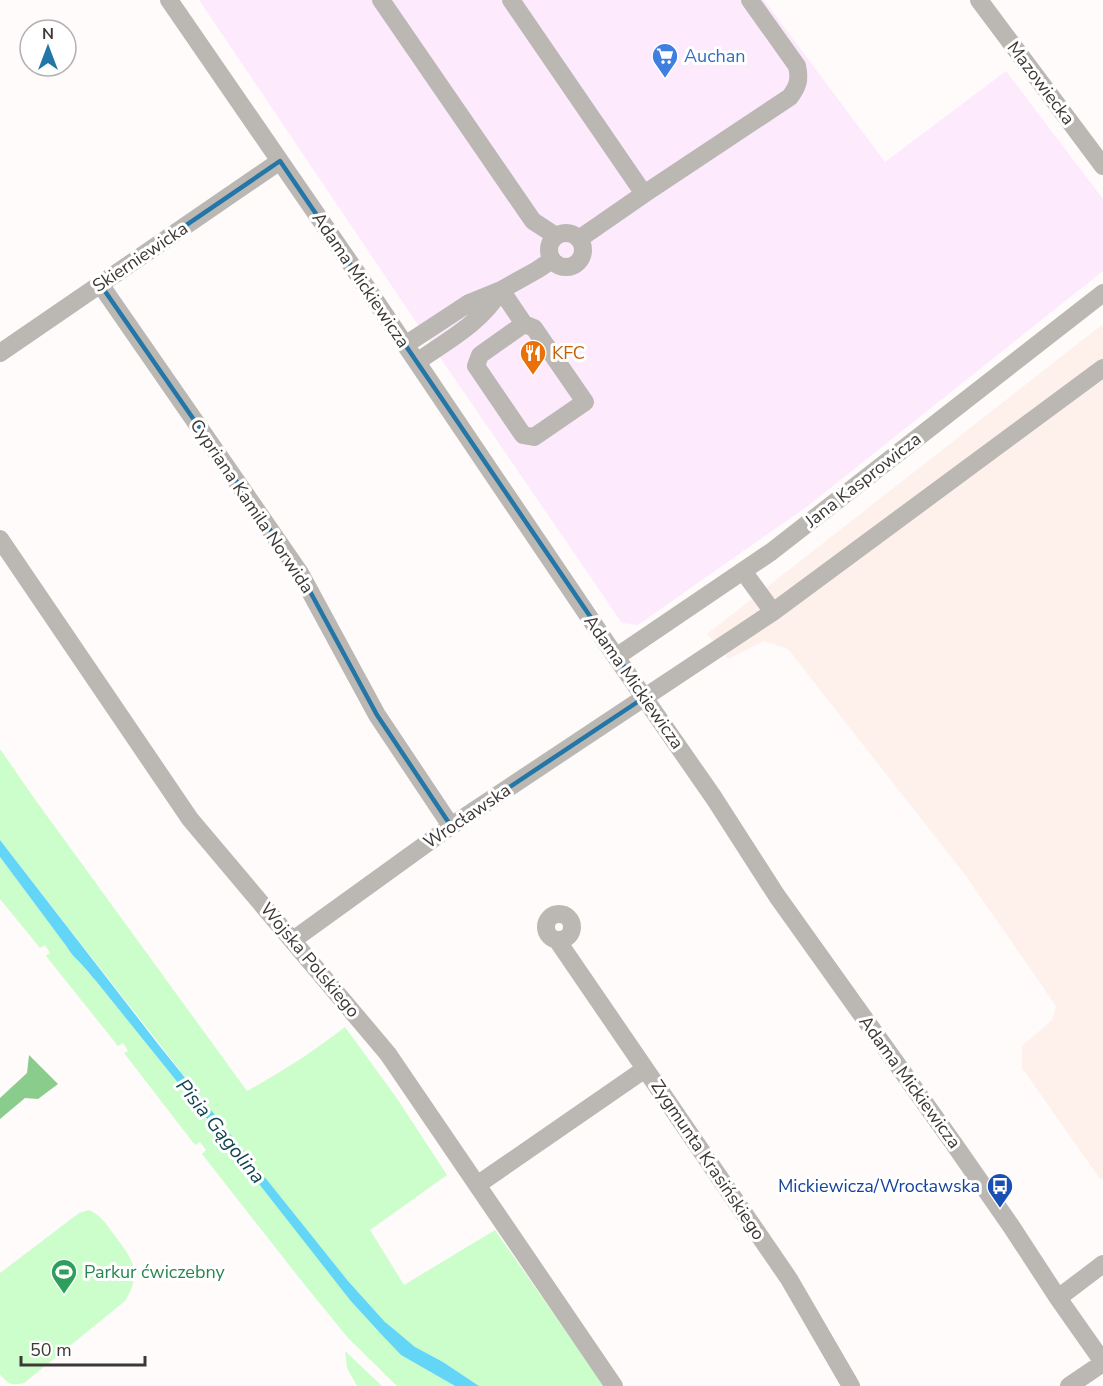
<svg xmlns="http://www.w3.org/2000/svg" width="1103" height="1386" viewBox="0 0 1103 1386" font-family="'Nunito Sans',sans-serif">
	<style>
		.commercial { fill: #fdebfd }
		.built { fill: #fef1ec }
		.green { fill: #cbfecb }
		.forest { fill: #8acc8c }
		.water { fill: #63d5f6 }
		.lines { fill: none; stroke-linecap: round; stroke-linejoin: round }
		.minor { stroke: #bbb8b4; stroke-width: 18 }
		.marked { fill: none; stroke: #2476a7; stroke-width: 4.5; stroke-linejoin: round }
		.labels { text-anchor: middle; stroke-width: 6; stroke-linejoin: round; paint-order: stroke }
		.shop-label { font-size: 18px; fill: #366cbe; stroke: #fff; text-anchor: start }
		.street-label { font-size: 18px; fill: #3d3836; stroke: #fff }
		.food-label { font-size: 18px; fill: #c56008; stroke: #fff; text-anchor: start }
		.transit-label { font-size: 18px; fill: #164399; stroke: #fff; text-anchor: end }
		.leisure-label { font-size: 18px; fill: #27864d; stroke: #fff; text-anchor: start }
		.water-label { font-size: 20px; font-style: italic; fill: #134653; stroke: #fff }
	</style>
	<rect width="100%" height="100%" fill="#fefbfa"/>
	<!-- commercial -->
	<path class="commercial" d="M199,0H764L885,162L1006,71L1103,199V271L809,505L638,625L622,623L439,356Z"/>
	<!-- built -->
	<path class="built" d="M1103,324V1178L1100,1179L1022,1068V1046L1052,1020L1056,1006L966,876L788,649L764,641L728,659L707,634Z"/>
	<!-- green -->
	<path class="green" d="M0,749L34,798L247,1091C282,1072 314,1051 345,1027L396,1097L447,1175L370,1230L404,1285L495,1230L604,1386H479L443,1362L415,1347L385,1322L348,1281L247,1156L0,840Z
		M0,857L67,947C72,956 77,959 83,966C87,971 91,976 96,981L245,1166L401,1355L455,1386H397L348,1338L300,1279L202,1154L206,1150L200,1142L195,1145L124,1053L128,1051L123,1043L118,1046L46,956L50,953L45,945L40,948L0,899Z
		M89,1210C102,1216 107,1225 115,1236C134,1261 142,1272 125,1301L24,1383C11,1386 8,1384 0,1374V1273L79,1213Z
		M345,1351L382,1386H357L347,1368Z"/>
	<!-- forest -->
	<path class="forest" d="M29,1055L58,1084L38,1099L25,1098L0,1119V1098L27,1073Z"/>
	<!-- water -->
	<path class="water" d="M0,840L158,1044L348,1281L385,1322L396,1331L415,1347L443,1362L479,1386H455L401,1355L381,1334L350,1300L245,1166L96,981C91,976 88,971 83,966C77,959 72,956 67,947L0,857Z"/>
	<g class="lines">
		<!-- minor -->
		<path class="minor" d="M169,0L346,257L616,657L714,798L777,896L954,1144L1011,1226L1058,1298L1103,1362
			M381,0L533,221L556,236
			M511,0L644,194L579,239
			M979,0L1103,166
			M644,194L790,97C798,86 800,80 797,66L750,0
			M549 250a17 17 0 1 1 34 0a17 17 0 1 1-34 0Z
			M100,284L300,573L377,715L451,826
			M501,290L524,324L534,328L585,402L534,437L523,435L476,366L480,355L524,324
			M405,345L469,303L501,290L537,270L552,260
			M0,353L280,161
			M417,362C448,340 480,324 501,290
			M0,539L190,819L388,1054L614,1386
			M743,571L773,612L1103,368
			M616,657L771,552L1103,293
			M546 927a13 13 0 1 1 26 0a13 13 0 1 1-26 0Z
			M293,940L451,826L773,612
			M557,940L789,1279L851,1386
			M477,1185L645,1069
			M1058,1298L1103,1264
			M1069,1386L1103,1363"/>
	</g>
	<!-- marked area -->
	<path class="marked" d="M280,161L645,697L451,826L377,715L300,573L100,284Z"/>
	<!-- icons -->
	<defs>
		<g id="supermarket-pin" transform="scale(1.35)"><path d="M0 17L-7.5 6A9.5 9.5 0 1 1 7.5 6Z" fill="#3f7fe0" stroke="#fff"/><path d="M-6-5.5h2.5l.6 2H6L4.5 2H-2.5L-4.4-4H-6ZM-1.5 3.2a1.3 1.3 0 1 0 .1 0ZM3 3.2a1.3 1.3 0 1 0 .1 0Z" fill="#fff"/></g>
		<g id="restaurant-pin" transform="scale(1.35)"><path d="M0 17L-7.5 6A9.5 9.5 0 1 1 7.5 6Z" fill="#e8710a" stroke="#fff"/><path d="M-5-6h1v4h1v-4h1v4h1v-4h1v5L-1.5 .5V6h-2V.5L-5-1ZM5-6V6H3V1.5H1.5Q1.5-4 5-6Z" fill="#fff"/></g>
		<g id="bus-pin" transform="scale(1.35)"><path d="M0 17L-7.5 6A9.5 9.5 0 1 1 7.5 6Z" fill="#1a4fb4" stroke="#fff"/><path d="M-5-6H5V4H4V6H2V4H-2V6H-4V4H-5ZM-3.5-4V0h7V-4ZM-3.5 1.2v1.5H-2V1.2ZM2 1.2v1.5H3.5V1.2Z" fill="#fff"/></g>
		<g id="stadium-pin" transform="scale(1.35)"><path d="M0 17L-7.5 6A9.5 9.5 0 1 1 7.5 6Z" fill="#2e9e5b" stroke="#fff"/><path d="M0-5a6.5 5 0 1 0 0 10a6.5 5 0 1 0 0-10ZM-3.5-1.8h7v3.6h-7Z" fill="#fff"/></g>
	</defs>
	<g fill-rule="evenodd">
		<use href="#supermarket-pin" x="665" y="56"/>
		<use href="#restaurant-pin" x="533" y="353"/>
		<use href="#bus-pin" x="1000" y="1186"/>
		<use href="#stadium-pin" x="64" y="1272"/>
	</g>
	<g class="labels">
		<!-- shop labels -->
		<g class="shop-label">
			<text x="684" y="62">Auchan</text>
		</g>
		<!-- street labels -->
		<g class="street-label">
			<text transform="translate(1041 83) rotate(53)" y="6">Mazowiecka</text>
			<text transform="translate(140 257) rotate(-34)" y="6">Skierniewicka</text>
			<text transform="translate(361 280) rotate(56)" y="6">Adama Mickiewicza</text>
			<text transform="translate(863 480) rotate(-38)" y="6">Jana Kasprowicza</text>
			<text transform="translate(252 506) rotate(56)" y="6">Cypriana Kamila Norwida</text>
			<text transform="translate(634 682) rotate(55)" y="6">Adama Mickiewicza</text>
			<text transform="translate(467 816) rotate(-34)" y="6">Wrocławska</text>
			<text transform="translate(310 960) rotate(50)" y="6">Wojska Polskiego</text>
			<text transform="translate(910 1082) rotate(54)" y="6">Adama Mickiewicza</text>
			<text transform="translate(708 1160) rotate(56)" y="6">Zygmunta Krasińskiego</text>
		</g>
		<!-- food labels -->
		<g class="food-label">
			<text x="552" y="359">KFC</text>
		</g>
		<!-- transit labels -->
		<g class="transit-label">
			<text x="980" y="1192">Mickiewicza/Wrocławska</text>
		</g>
		<!-- leisure labels -->
		<g class="leisure-label">
			<text x="84" y="1278">Parkur ćwiczebny</text>
		</g>
		<!-- water labels -->
		<g class="water-label">
			<text transform="translate(221 1131) rotate(51)" y="7">Pisia Gągolina</text>
		</g>
	</g>
	<!-- north arrow -->
	<g transform="translate(48 48)"><circle r="28" fill="#ffffff" stroke="#b1afaf" stroke-width="1.5"/>
	<path d="M0-4.5L10 22L0 15L-10 22Z" fill="#2476a7"/>
	<text y="-9" font-size="16" font-weight="bold" text-anchor="middle" fill="#3d3836">N</text>
	</g>
	<!-- scale -->
	<path d="M21 1356v9h124v-9" fill="none" stroke="#3d3836" stroke-width="3"/>
	<text x="30" y="1356" font-size="18" fill="#3d3836" stroke="#ffffff" stroke-width="4.5" paint-order="stroke">50 m</text>
</svg>
